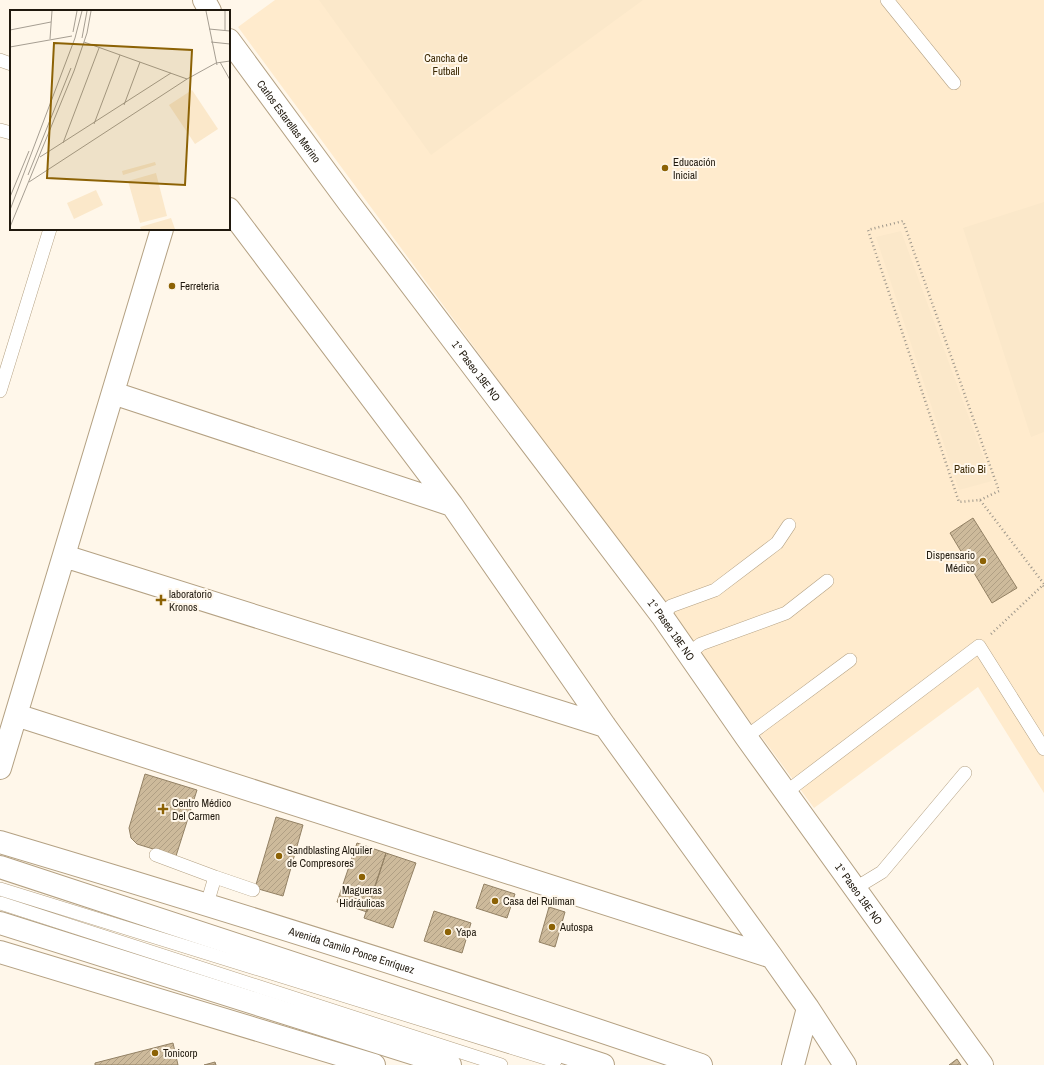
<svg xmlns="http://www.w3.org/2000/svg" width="1044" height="1065" viewBox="0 0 1044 1065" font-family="'Archivo Narrow',sans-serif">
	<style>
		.built { fill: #ffebcd }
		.green { fill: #fbe8ca }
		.building { fill: url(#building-hatch); stroke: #938164 }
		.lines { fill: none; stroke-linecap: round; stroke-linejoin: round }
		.lane-casing { stroke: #b4a183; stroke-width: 14 }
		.street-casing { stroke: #b4a183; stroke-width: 24 }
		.secondary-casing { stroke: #b4a183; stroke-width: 24 }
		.primary-casing { stroke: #b4a183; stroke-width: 24 }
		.path { stroke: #9e978b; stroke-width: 2.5; stroke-dasharray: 1 3; stroke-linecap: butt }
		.lane { stroke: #fff; stroke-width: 13 }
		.street { stroke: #fff; stroke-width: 22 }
		.secondary { stroke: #fff; stroke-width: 22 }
		.primary { stroke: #fff; stroke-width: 22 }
		.poi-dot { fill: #8c6205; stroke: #fff7ea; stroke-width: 1.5 }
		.labels { text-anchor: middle; stroke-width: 4; stroke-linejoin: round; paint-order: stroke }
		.park-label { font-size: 11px; fill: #392600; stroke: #fff7ea }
		.street-label { font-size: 11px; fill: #20190e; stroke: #fff7ea }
		.poi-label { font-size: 11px; fill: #20190e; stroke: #fff7ea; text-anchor: start }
		.inset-road { fill: none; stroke: #a69e92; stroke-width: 1 }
		.view { fill: #8c6205; fill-opacity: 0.15; stroke: #8c6205; stroke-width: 2 }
		.inset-edge { fill: none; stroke: #20190e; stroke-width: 2 }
	</style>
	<defs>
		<pattern id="building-hatch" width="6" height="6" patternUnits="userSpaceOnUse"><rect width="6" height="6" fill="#cdba9b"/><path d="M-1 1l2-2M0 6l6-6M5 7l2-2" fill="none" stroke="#b09f84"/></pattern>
	</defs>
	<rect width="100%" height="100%" fill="#fff7ea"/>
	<!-- built -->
	<path class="built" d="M275,0H1044V793L978,687L814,808L238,27Z"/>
	<!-- green -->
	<path class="green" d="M319,0H643L431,155Z
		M1044,202V432L1031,437L963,228Z
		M901,231L992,481L959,490L876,237Z"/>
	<!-- building -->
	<path class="building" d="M973,518L1017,588L992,603L950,533Z
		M145,774L197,790L176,856L137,844L131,838L129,828Z
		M276,817L303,825L283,896L255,888Z
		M357,843L386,853L367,912L337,902Z
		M386,853L416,863L393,928L364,918Z
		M484,884L515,894L507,918L476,908Z
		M549,907L565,912L555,947L539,942Z
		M434,911L471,923L462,953L424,941Z
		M173,1043L178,1065H95V1063Z
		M957,1059L961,1065H949Z
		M215,1062L216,1065H204Z"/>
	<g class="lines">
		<!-- lane casing -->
		<g class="lane-casing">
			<path id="lane" d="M887,0L954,83
				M0,60L11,64
				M0,130L11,133
				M0,391L50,229
				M662,616L671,606L715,590L777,543L789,525
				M688,654L701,644L786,613L827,581
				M746,737L850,660
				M785,793L979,646L1044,749
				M156,855L215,877L207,904
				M215,877L253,890
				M0,889L555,1061
				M854,889L882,872L965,773
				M0,903L501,1065"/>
		</g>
		<!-- street casing -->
		<g class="street-casing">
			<path id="street" d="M229,209L452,505L605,726L772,957L808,1008L845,1065
				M113,393L452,505
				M64,556L605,726
				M16,715L772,957
				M0,768L162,229
				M793,1065L808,1008"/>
		</g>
		<!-- secondary casing -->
		<g class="secondary-casing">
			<g id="secondary">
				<path d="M204,0L210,11"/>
				<path id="s1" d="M229,40L349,203L662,616L746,737L982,1065"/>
				<path id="s2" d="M0,842C235,912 469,986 701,1065"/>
				<path d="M0,952L374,1065"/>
			</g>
		</g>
		<!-- primary casing -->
		<g class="primary-casing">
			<path id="primary" d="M0,867L603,1065
				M0,923L450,1065"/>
		</g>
		<!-- path -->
		<path class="path" d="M980,500L999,491L903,221L868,230L959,502L980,500L1044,584
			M991,634L1043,585L1044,587"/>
		<!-- lane -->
		<use href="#lane" class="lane"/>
		<!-- street -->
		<use href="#street" class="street"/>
		<!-- secondary -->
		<use href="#secondary" class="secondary"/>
		<!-- primary -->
		<use href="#primary" class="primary"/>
	</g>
	<!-- markers -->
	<g class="poi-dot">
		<circle cx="665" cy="168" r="4"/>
		<circle cx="172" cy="286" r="4"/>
		<circle cx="983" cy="561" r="4"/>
		<path d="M159 594h4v4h4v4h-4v4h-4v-4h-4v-4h4z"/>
		<path d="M161 803h4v4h4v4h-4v4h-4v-4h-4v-4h4z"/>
		<circle cx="279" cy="856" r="4"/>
		<circle cx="362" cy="877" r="4"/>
		<circle cx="495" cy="901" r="4"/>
		<circle cx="552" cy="927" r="4"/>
		<circle cx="448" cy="932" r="4"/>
		<circle cx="155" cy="1053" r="4"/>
	</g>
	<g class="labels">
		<!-- park labels -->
		<g class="park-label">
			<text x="446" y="62">Cancha de<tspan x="446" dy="13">Futball</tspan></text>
			<text x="970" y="473">Patio Bi</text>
		</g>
		<!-- street labels -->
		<g class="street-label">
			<text dy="4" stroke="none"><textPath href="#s1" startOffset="101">Carlos Estarellas Merino</textPath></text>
			<text dy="4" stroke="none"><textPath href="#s1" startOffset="413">1° Paseo 19E NO</textPath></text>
			<text dy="4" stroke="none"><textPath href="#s1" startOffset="737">1° Paseo 19E NO</textPath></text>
			<text dy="4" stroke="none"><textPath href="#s1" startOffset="1061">1° Paseo 19E NO</textPath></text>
			<text dy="4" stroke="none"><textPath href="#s2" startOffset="368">Avenida Camilo Ponce Enríquez</textPath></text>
		</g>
		<!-- poi labels -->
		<g class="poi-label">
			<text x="673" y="166">Educación<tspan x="673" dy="13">Inicial</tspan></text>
			<text x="180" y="290">Ferreteria</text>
			<text x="975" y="559" text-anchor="end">Dispensario<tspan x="975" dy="13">Médico</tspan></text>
			<text x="169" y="598">laboratorio<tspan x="169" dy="13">Kronos</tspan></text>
			<text x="172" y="807">Centro Médico<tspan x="172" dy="13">Del Carmen</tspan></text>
			<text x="287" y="854">Sandblasting Alquiler<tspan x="287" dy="13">de Compresores</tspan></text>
			<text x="362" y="894" text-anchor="middle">Magueras<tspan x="362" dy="13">Hidráulicas</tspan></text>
			<text x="503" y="905">Casa del Ruliman</text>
			<text x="560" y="931">Autospa</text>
			<text x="456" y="936">Yapa</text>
			<text x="163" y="1057">Tonicorp</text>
		</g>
	</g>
	<!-- overview -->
	<g transform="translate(10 10)">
		<rect width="220" height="220" fill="#fff7ea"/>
		<path d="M182,80L208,119L185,134L159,95ZM145,152L146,155L113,165L112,161ZM146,163L157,206L130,213L118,171ZM86,180L93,195L64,209L57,193ZM161,208L165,219H131L130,217Z" fill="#fbe8ca"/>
		<path class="inset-road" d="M196,1L207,55M215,1V20M199,19L220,21M0,20L41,12M63,22L67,1M72,28L77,1M40,29L42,1M74,32L177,69M201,32L220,34M0,37L62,26M210,52L220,70M114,95L130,52M84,114L110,45M53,133L89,38M30,147L161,63M18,165L61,58M19,172L177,69L206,53L220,51M0,187L19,141M0,200L65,28L72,1M0,217L64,61L77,23L81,1"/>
		<path class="view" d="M44,33L182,40L175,175L37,168Z"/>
		<rect width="220" height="220" class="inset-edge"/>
	</g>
</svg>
